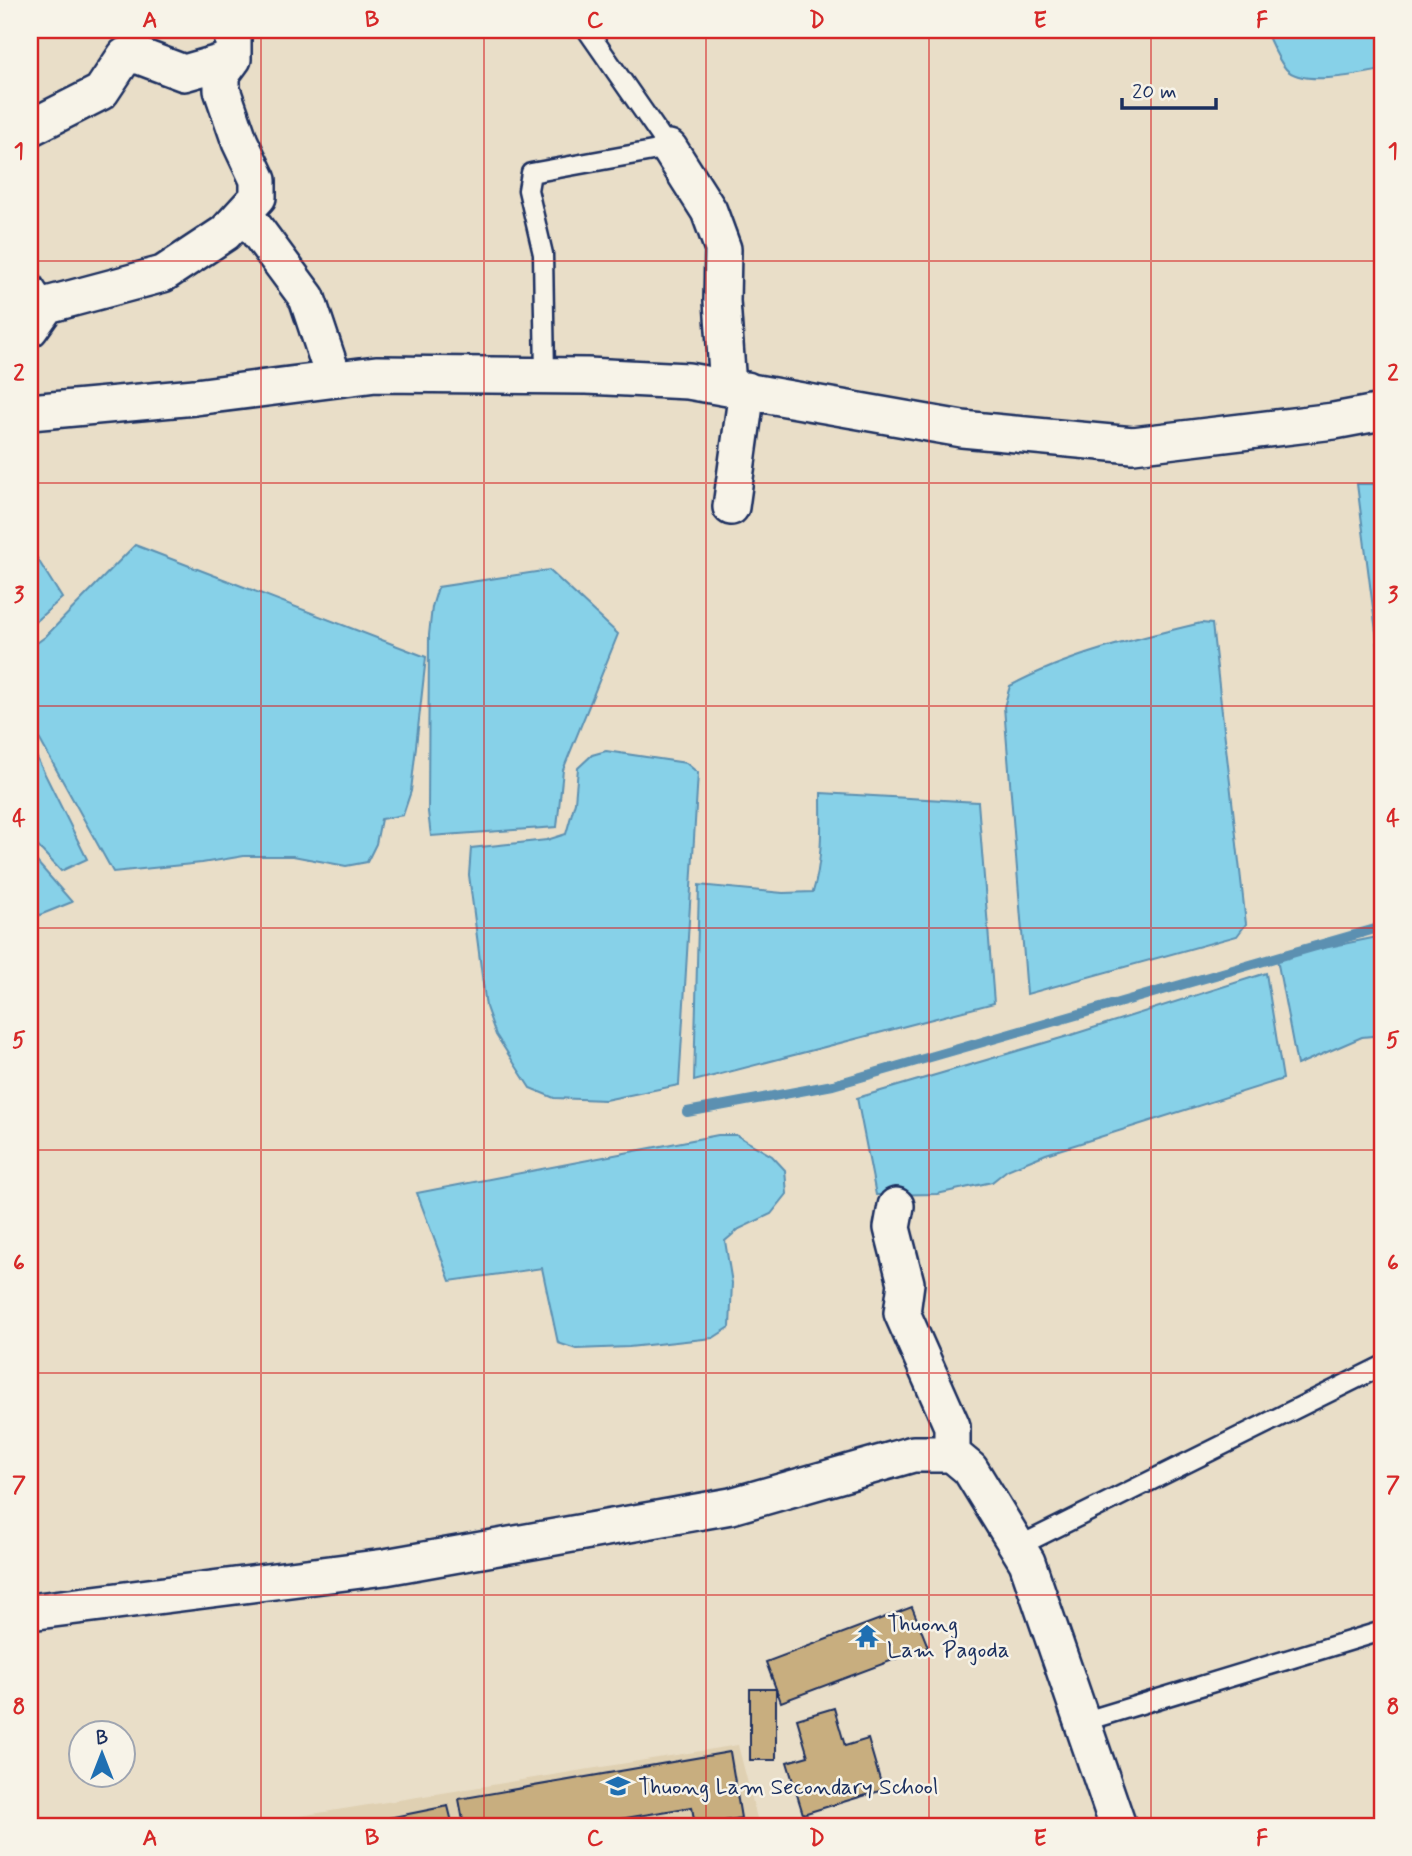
<svg xmlns="http://www.w3.org/2000/svg" width="1412" height="1856" viewBox="0 0 1412 1856" font-family="Mynerve,sans-serif">
	<style>
		.built { fill: #dfd0b2 }
		.water { fill: #87d1e8; stroke: #5c90b1; stroke-width: 2 }
		.lines { fill: none; stroke-linecap: round; stroke-linejoin: round }
		.stream { stroke: #5c90b1; stroke-width: 10 }
		.building { fill: #c8ae7f; stroke: #1b2f5e; stroke-width: 2 }
		.service-casing { stroke: #1b2f5e; stroke-width: 23 }
		.minor-casing { stroke: #1b2f5e; stroke-width: 40 }
		.service { stroke: #f7f3e8; stroke-width: 18 }
		.minor { stroke: #f7f3e8; stroke-width: 35 }
		.grid { fill: none; stroke: #d62828; stroke-width: 2; stroke-opacity: 0.55 }
		.labels { text-anchor: middle; stroke-width: 5; stroke-linejoin: round; paint-order: stroke }
		.poi-label { font-size: 23px; fill: #1b2f5e; stroke: #f7f3e8; text-anchor: start }
		.neatline { fill: none; stroke: #d62828; stroke-width: 2.5 }
		.grid-label { font-size: 23px; text-anchor: middle; font-weight: bold; fill: #d62828 }
	</style>
	<rect width="100%" height="100%" fill="#e9dec8"/>
	<filter id="ink" filterUnits="userSpaceOnUse"><feTurbulence type="fractalNoise" baseFrequency=".0143" numOctaves="2"/><feDisplacementMap in="SourceGraphic" scale="14" xChannelSelector="R" yChannelSelector="G"/><feConvolveMatrix kernelMatrix="1 2 1 2 8 2 1 2 1" color-interpolation-filters="sRGB"/></filter>
	<g filter="url(#ink)">
		<!-- built -->
		<path class="built" d="M738,1745L759,1826H238Z"/>
		<!-- water -->
		<path class="water" d="M1265,30H1382V70C1361,74 1302,87 1286,69C1277,59 1271,42 1265,30Z
			M1357,484H1382V678Z
			M135,545L426,657L411,791L403,815L381,819L376,844L367,862L346,866L293,856H244L202,863L113,872L30,722V648L45,637Z
			M30,547L62,598L30,626Z
			M549,570L618,634L563,770L557,827L431,836L428,812L429,635L432,607L438,587Z
			M1201,623L1212,624L1246,924L1237,936L1027,994L1004,707L1010,686C1067,655 1138,638 1201,623Z
			M30,744L87,859L61,871L30,838Z
			M606,751L686,763L698,773L679,1085L605,1100L554,1098L530,1088L496,1035L486,1007L469,875L471,848L547,840L566,834L575,802L578,768L592,755Z
			M821,793L978,802L994,1003L694,1081L699,885L783,893L813,892C823,860 821,826 821,793Z
			M30,854L72,902L30,919Z
			M1382,936V1035L1362,1037L1297,1065L1277,959L1285,956Z
			M1266,973L1283,1079L1046,1154L1007,1170L992,1182L937,1194L876,1195L857,1098L1068,1036Z
			M718,1135H736L772,1156L785,1170L787,1194L771,1214L739,1229L725,1241L732,1283L730,1327L713,1338L629,1347L576,1349L558,1343L542,1268L450,1281L417,1193Z"/>
		<g class="lines">
			<!-- stream -->
			<path class="stream" d="M687,1112L833,1085L1382,927"/>
		</g>
		<!-- building -->
		<path class="building" d="M912,1607L928,1647L781,1702L766,1662Z
			M750,1689H776V1760H750Z
			M834,1708L845,1746L868,1739L883,1790L803,1814L787,1762L808,1756L797,1719Z
			M730,1752L741,1818L695,1826L692,1807L578,1826H464L459,1799Z
			M448,1806L453,1826H360L359,1824Z"/>
		<g class="lines">
			<!-- service casing -->
			<g class="service-casing">
				<path id="service" d="M30,279L47,305
					M545,376L543,254L528,190L531,173L669,148L587,30
					M1017,1547L1382,1366
					M1082,1722L1382,1631"/>
			</g>
			<!-- minor casing -->
			<g class="minor-casing">
				<path id="minor" d="M30,128L101,92L125,56H139L184,73L233,59
					M669,148L709,211L723,249L722,301L728,387
					M244,213L307,298L334,379
					M30,329L47,305L163,274L225,233L258,197V180L240,142L222,90V74L233,59V30
					M30,412L195,397L376,374L587,376L688,381L962,429L1133,445L1334,421L1382,412
					M731,507L747,390
					M896,1206L892,1228L906,1283L902,1313L952,1426V1454
					M30,1612L385,1567L731,1506L913,1454H952L970,1469L1027,1562L1118,1826"/>
			</g>
			<!-- service -->
			<use href="#service" class="service"/>
			<!-- minor -->
			<use href="#minor" class="minor"/>
		</g>
	</g>
	<!-- grid -->
	<path class="grid" d="M261,30V1826M484,30V1826M706,30V1826M929,30V1826M1151,30V1826M30,261H1382M30,483H1382M30,706H1382M30,928H1382M30,1150H1382M30,1373H1382M30,1595H1382"/>
	<!-- icons -->
	<defs>
		<g id="temple-bare" transform="scale(1.89)"><path d="M0-6L5-2H3V0L6.5 2.5H4V6H1.5V3h-3V6H-4V2.5H-6.5L-3 0V-2H-5Z" fill="#1f6fb2" stroke="#f7f3e8" stroke-width="2.5" paint-order="stroke"/></g>
		<g id="school-bare" transform="scale(1.89)"><path d="M0-5L7-2L0 1L-7-2ZM-4 1L0 2.5L4 1V4Q0 6-4 4Z" fill="#1f6fb2" stroke="#f7f3e8" stroke-width="2.5" paint-order="stroke"/></g>
	</defs>
	<g fill-rule="evenodd">
		<use href="#temple-bare" x="867" y="1636"/>
		<use href="#school-bare" x="618" y="1786"/>
	</g>
	<g class="labels">
		<!-- poi labels -->
		<g class="poi-label">
			<text x="887" y="1631">Thuong<tspan x="887" dy="26">Lam Pagoda</tspan></text>
			<text x="638" y="1794">Thuong Lam Secondary School</text>
		</g>
	</g>
	<!-- margin -->
	<rect width="1412" height="1856" fill="none" stroke="#f7f3e8" stroke-width="77"/>
	<!-- north arrow -->
	<g transform="translate(102 1754)"><circle r="33" fill="#f7f3e8" stroke="#9fa5b1" stroke-width="2"/>
	<path d="M0-5L12 26L0 18L-12 26Z" fill="#1f6fb2"/>
	<text y="-10" font-size="19" font-weight="bold" text-anchor="middle" fill="#1b2f5e">B</text>
	</g>
	<!-- scale -->
	<path d="M1122 98v10h94v-10" fill="none" stroke="#1b2f5e" stroke-width="3.5"/>
	<text x="1132" y="98" font-size="21" fill="#1b2f5e" stroke="#f7f3e8" stroke-width="5" paint-order="stroke">20 m</text>
	<rect x="38" y="38" width="1336" height="1780" class="neatline"/>
	<g class="grid-label">
		<text x="150" y="27">A</text>
		<text x="372" y="27">B</text>
		<text x="595" y="27">C</text>
		<text x="817" y="27">D</text>
		<text x="1040" y="27">E</text>
		<text x="1262" y="27">F</text>
		<text x="19" y="158">1</text>
		<text x="1393" y="158">1</text>
		<text x="19" y="380">2</text>
		<text x="1393" y="380">2</text>
		<text x="19" y="602">3</text>
		<text x="1393" y="602">3</text>
		<text x="19" y="825">4</text>
		<text x="1393" y="825">4</text>
		<text x="19" y="1047">5</text>
		<text x="1393" y="1047">5</text>
		<text x="19" y="1270">6</text>
		<text x="1393" y="1270">6</text>
		<text x="19" y="1492">7</text>
		<text x="1393" y="1492">7</text>
		<text x="19" y="1714">8</text>
		<text x="1393" y="1714">8</text>
		<text x="150" y="1845">A</text>
		<text x="372" y="1845">B</text>
		<text x="595" y="1845">C</text>
		<text x="817" y="1845">D</text>
		<text x="1040" y="1845">E</text>
		<text x="1262" y="1845">F</text>
	</g>
</svg>
